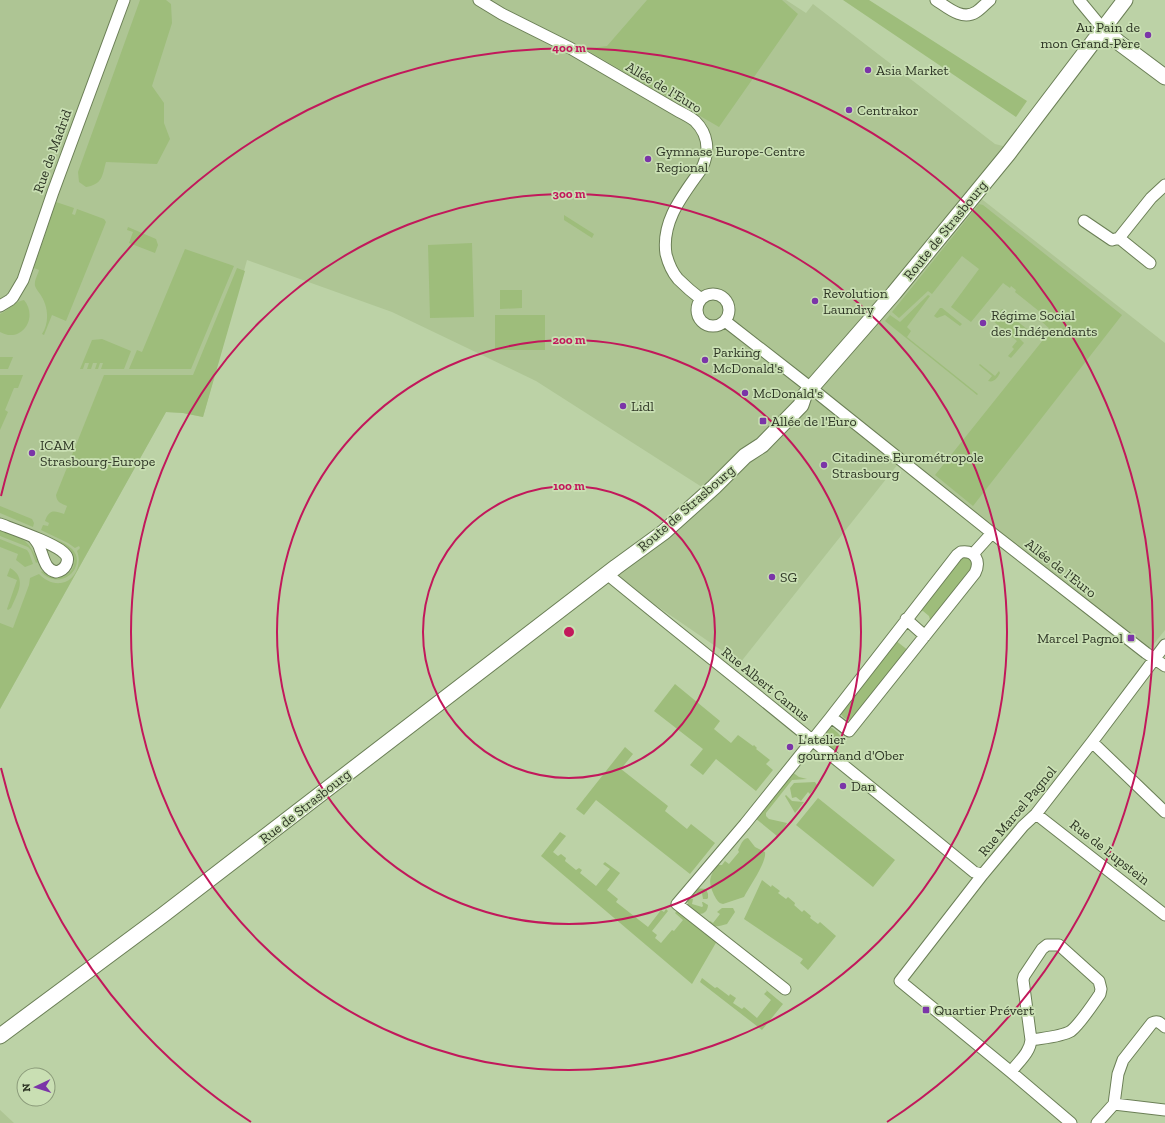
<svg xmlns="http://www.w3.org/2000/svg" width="1165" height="1123" viewBox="0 0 1165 1123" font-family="'Zilla Slab',serif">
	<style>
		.built { fill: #aec594 }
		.green { fill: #9ebd7b }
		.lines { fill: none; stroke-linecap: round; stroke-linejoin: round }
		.street-casing { stroke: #6b7f56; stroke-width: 13 }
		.secondary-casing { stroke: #6b7f56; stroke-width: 17 }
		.street { stroke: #fff; stroke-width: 11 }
		.secondary { stroke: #fff; stroke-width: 15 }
		.ring { fill: none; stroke: #c2185b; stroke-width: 2 }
		.poi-dot { fill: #7b35a8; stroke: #c9dfb3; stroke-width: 1.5 }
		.labels { text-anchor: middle; stroke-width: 3.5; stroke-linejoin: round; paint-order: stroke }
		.poi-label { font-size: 14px; fill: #2e3625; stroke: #c9dfb3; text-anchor: start }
		.street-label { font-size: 14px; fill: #2e3625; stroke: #c9dfb3 }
		.centre { fill: #c2185b; stroke: #c9dfb3; stroke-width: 2 }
		.ring-label { font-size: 12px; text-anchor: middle; font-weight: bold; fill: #c2185b; stroke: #c9dfb3; stroke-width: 3.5; stroke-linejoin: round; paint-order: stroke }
	</style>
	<rect width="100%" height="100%" fill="#bcd2a6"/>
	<!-- built -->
	<path class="built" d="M0,0H786L806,13L813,4L995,144L1015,149L979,197L1165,343V630L1145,655L898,464L740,663L616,578L607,567L705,489L536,381L392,312L247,260L203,417L183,413L166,412L0,709Z
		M0,1110L14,1123H0Z"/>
	<!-- green -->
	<path class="green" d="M140,0H166L171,4L172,23L152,86L164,103V123L170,139L157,164L106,162C102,176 103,184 86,187L79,182L78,172Z
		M647,0H782L798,14L719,127L585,49L607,46Z
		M843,0H869L1027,101L1016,117Z
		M56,202L74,208L72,214L75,215L77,209L104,219L106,222L66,321L52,315L44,335L42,334C50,322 48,305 40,294C38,291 36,289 35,286C34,280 38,275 39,270L34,268Z
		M979,204L983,205L1122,315L973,506L935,475L1051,330L1041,321L1045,316L1015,292L1016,290L1011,286L1010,288L1003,283L971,322L951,307L979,269L962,256L932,294L928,291L899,318L892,312Z
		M564,215L594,234L592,238L564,220Z
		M128,227L156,239L158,245L155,253L129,243L133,232L127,230Z
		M472,243L474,317L430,318L428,245Z
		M185,249L234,266L191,369H129L137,350L142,352Z
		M237,268L245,271L203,417L183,413L166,412L0,709V623L13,628L29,585L30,578L39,574C45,580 52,584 61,583C76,581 82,563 77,551L80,548L79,546L75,548L68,543L41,530L43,525L48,526L49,523L45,521C49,510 53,510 64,514L67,506C61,503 57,503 56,495L104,375H193Z
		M500,290H522V308L500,309Z
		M928,295L930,296L907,327L911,331L907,337L978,394L977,395L885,321L890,315L900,322Z
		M24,300C39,318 21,344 0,332V314C9,310 16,301 24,300Z
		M940,308H942L962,324L960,326L945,315L937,318L934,316Z
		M1002,309L1027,329L1019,338L1024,343L1011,358L1008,356L1014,349L1012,347L1017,341L993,321Z
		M495,315H545V350H495Z
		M102,339L131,351L124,369H101L103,363H100L98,369H95L97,363H93L91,369H87L89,363H85L83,369H80L92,340Z
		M0,357H13L8,369H0Z
		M980,364L995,376L999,371L1000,373C998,377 994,383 988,381L992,376L979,365Z
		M0,375H23L18,388H14L5,410L8,412L0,430Z
		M0,506L32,519L34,523L33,527L0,513Z
		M0,530C23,539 28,538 38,562L36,563L31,550L28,547L0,536Z
		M41,534C50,538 64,541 72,549C88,565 62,593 41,572L42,571C62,589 86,565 68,548L40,535Z
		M0,539L27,550L29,553L33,564L25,567L16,560L18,554L0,547Z
		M965,556C970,559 973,562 973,568L931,623L929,616L923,611L917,612L958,558Z
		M10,568C28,578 17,594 11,608L8,610L7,609L17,580L7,576Z
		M895,640L909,651L853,719L849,720L844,718L840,713Z
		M675,684L720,721L714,729L731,743L738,735L753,746L754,745L757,748L756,749L770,760L766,764L773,770L756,791L716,759L703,775L690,765L703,749L654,711Z
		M827,726C832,727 839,733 841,737L835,753L824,744L832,743L833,739L818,737Z
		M625,747L633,754L621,769L668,806L665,811L687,829L691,824L715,843L690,874L596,800L584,815L576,809Z
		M792,772L799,777L807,779L792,780L766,813V816L769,819L787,823L780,835L777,836L755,818Z
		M815,782L817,785L810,794L808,792L801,801L796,797L792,798L790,788L794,783Z
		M786,795L792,801L804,802L795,813L785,796Z
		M818,798L895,860L873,887L796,825Z
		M560,832L566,836L553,852L558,856L561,854L566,858L565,861L576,870L579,868L582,870L580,873L596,886L610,869L603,864L605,862L620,873L607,890L618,899L616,902L648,927L661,910L664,912L666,909L668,911L652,931L657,935L655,938L661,943L672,930L674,931L683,920L675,913L678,910L717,941L692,984L541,856Z
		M748,838L755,847L765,852C767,862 749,887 744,897L723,904C718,903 717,900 714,895C708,882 709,878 717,865H722L725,861L729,864L739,852L738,850C741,845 742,839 748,838Z
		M762,880L771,887L772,885L780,891L778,893L786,899L788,897L795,903L794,906V905L802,912L804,910L811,916L810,918L818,924L820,922L836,936L808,970L800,963L803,959L744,919Z
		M695,888L706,889L708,894V898L707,899H703L702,893H696L693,896L692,895Z
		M689,898L693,899L692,904L702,907L703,906L702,902H703L708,905C707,922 682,912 689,898Z
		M722,908H733L735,912L727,924C720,926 716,928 710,924V921L713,923L720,914L717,912Z
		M702,978L715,988L717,987L729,996L730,994L736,998L733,1003L742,1009L744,1007L757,1018L771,1000L764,994L767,991L765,989L783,1004L762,1030L700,982Z"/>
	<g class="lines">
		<!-- street casing -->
		<g class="street-casing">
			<path id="street" d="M479,0L502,14L570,48L678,111C684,114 690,117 695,121C708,134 710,151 702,168C684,194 661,220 666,254C668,262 672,272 678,279C685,286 693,293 701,299
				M936,0C947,7 962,21 976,12C981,9 985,4 990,0
				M1079,0L1103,29
				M1084,221L1112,240L1119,238
				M1119,238L1151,198L1165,185
				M1119,238L1150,263
				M697 310a16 16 0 1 1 32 0a16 16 0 1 1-32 0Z
				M0,306L10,300L13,297L23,280L53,192L124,0
				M725,321L811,388L992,533L1146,653L1165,666
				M0,524C13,529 57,544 65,554C68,557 68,561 66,565C64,569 61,571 56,572C45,570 44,558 40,549C39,544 36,541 33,537
				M961,552C975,550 981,561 975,573L849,731L831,717L957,555Z
				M973,554L992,533
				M607,574C675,630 744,684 812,740C866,783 920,828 974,872L983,874
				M906,619L925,636
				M1092,742L1165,812
				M1036,814L1165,915
				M785,989L677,904L745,824L831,717
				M1011,1072C1018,1062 1030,1053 1031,1040L1023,980L1024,976L1042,949L1047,945H1059L1099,981L1101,989L1100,994C1093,1004 1080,1024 1071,1031C1061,1037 1042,1038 1031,1040
				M1114,1104L1165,1110
				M1071,1123L1011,1072L900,981L983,874L1023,826L1036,814L1092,742L1165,645
				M1097,1123L1114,1104L1118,1074L1123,1060L1152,1023C1158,1020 1160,1023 1165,1027"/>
		</g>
		<!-- secondary casing -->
		<g class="secondary-casing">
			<path id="secondary" d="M1103,29L1118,42L1165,77
				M0,1036L163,915L616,567L664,532L714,487L745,456L762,445L801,405L804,396L894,293L1008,154L1125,0"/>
		</g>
		<!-- street -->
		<use href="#street" class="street"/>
		<!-- secondary -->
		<use href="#secondary" class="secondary"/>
	</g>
	<!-- distance rings -->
	<g class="ring">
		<circle cx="569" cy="632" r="146"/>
		<circle cx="569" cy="632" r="292"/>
		<circle cx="569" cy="632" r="438"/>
		<path d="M251 1122A584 584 0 0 1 1 768M1 496A584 584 0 1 1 887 1122"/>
	</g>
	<!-- markers -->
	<g class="poi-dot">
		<circle cx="1148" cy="35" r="4"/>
		<circle cx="868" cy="70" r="4"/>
		<circle cx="849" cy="110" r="4"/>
		<circle cx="648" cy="159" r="4"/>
		<circle cx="815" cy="301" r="4"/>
		<circle cx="983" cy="323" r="4"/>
		<circle cx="705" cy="360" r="4"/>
		<circle cx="745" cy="393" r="4"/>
		<circle cx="623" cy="406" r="4"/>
		<rect x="759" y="417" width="8" height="8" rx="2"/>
		<circle cx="32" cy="453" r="4"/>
		<circle cx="824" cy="465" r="4"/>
		<circle cx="772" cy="577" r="4"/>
		<rect x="1127" y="634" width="8" height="8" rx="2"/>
		<circle cx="790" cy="747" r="4"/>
		<circle cx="843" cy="786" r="4"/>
		<rect x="922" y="1006" width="8" height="8" rx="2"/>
	</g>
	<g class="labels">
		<!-- poi labels -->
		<g class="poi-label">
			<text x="1140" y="32" text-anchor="end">Au Pain de<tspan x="1140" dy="16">mon Grand-Père</tspan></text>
			<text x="876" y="75">Asia Market</text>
			<text x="857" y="115">Centrakor</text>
			<text x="656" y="156">Gymnase Europe-Centre<tspan x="656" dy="16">Regional</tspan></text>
			<text x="823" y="298">Revolution<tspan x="823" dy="16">Laundry</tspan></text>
			<text x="991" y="320">Régime Social<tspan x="991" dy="16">des Indépendants</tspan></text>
			<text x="713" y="357">Parking<tspan x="713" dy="16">McDonald's</tspan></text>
			<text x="753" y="398">McDonald's</text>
			<text x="631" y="411">Lidl</text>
			<text x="771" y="426">Allée de l'Euro</text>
			<text x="40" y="450">ICAM<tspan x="40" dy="16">Strasbourg-Europe</tspan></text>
			<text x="832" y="462">Citadines Eurométropole<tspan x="832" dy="16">Strasbourg</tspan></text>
			<text x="780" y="582">SG</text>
			<text x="1123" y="643" text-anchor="end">Marcel Pagnol</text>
			<text x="798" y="744">L'atelier<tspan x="798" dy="16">gourmand d'Ober</tspan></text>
			<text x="851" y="791">Dan</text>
			<text x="934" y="1015">Quartier Prévert</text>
		</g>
		<!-- street labels -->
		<g class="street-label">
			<text transform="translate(664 87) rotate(31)" y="5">Allée de l'Euro</text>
			<text transform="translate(52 151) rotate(-70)" y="5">Rue de Madrid</text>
			<text transform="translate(945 230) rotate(-51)" y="5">Route de Strasbourg</text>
			<text transform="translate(686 508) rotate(-41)" y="5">Route de Strasbourg</text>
			<text transform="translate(1061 568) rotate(38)" y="5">Allée de l'Euro</text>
			<text transform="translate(766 684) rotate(39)" y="5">Rue Albert Camus</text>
			<text transform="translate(305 806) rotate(-38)" y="5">Rue de Strasbourg</text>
			<text transform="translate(1017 811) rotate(-50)" y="5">Rue Marcel Pagnol</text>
			<text transform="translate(1110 852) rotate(38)" y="5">Rue de Lupstein</text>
		</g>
	</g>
	<circle cx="569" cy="632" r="6" class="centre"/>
	<g class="ring-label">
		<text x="569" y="52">400 m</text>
		<text x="569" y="198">300 m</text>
		<text x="569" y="344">200 m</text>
		<text x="569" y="490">100 m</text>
	</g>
	<!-- north arrow -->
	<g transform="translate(36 1087) rotate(266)"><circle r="19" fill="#c9dfb3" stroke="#8b9b7a"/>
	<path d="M0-3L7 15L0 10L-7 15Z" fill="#7b35a8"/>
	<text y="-6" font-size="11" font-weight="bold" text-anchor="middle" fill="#2e3625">N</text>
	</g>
</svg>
